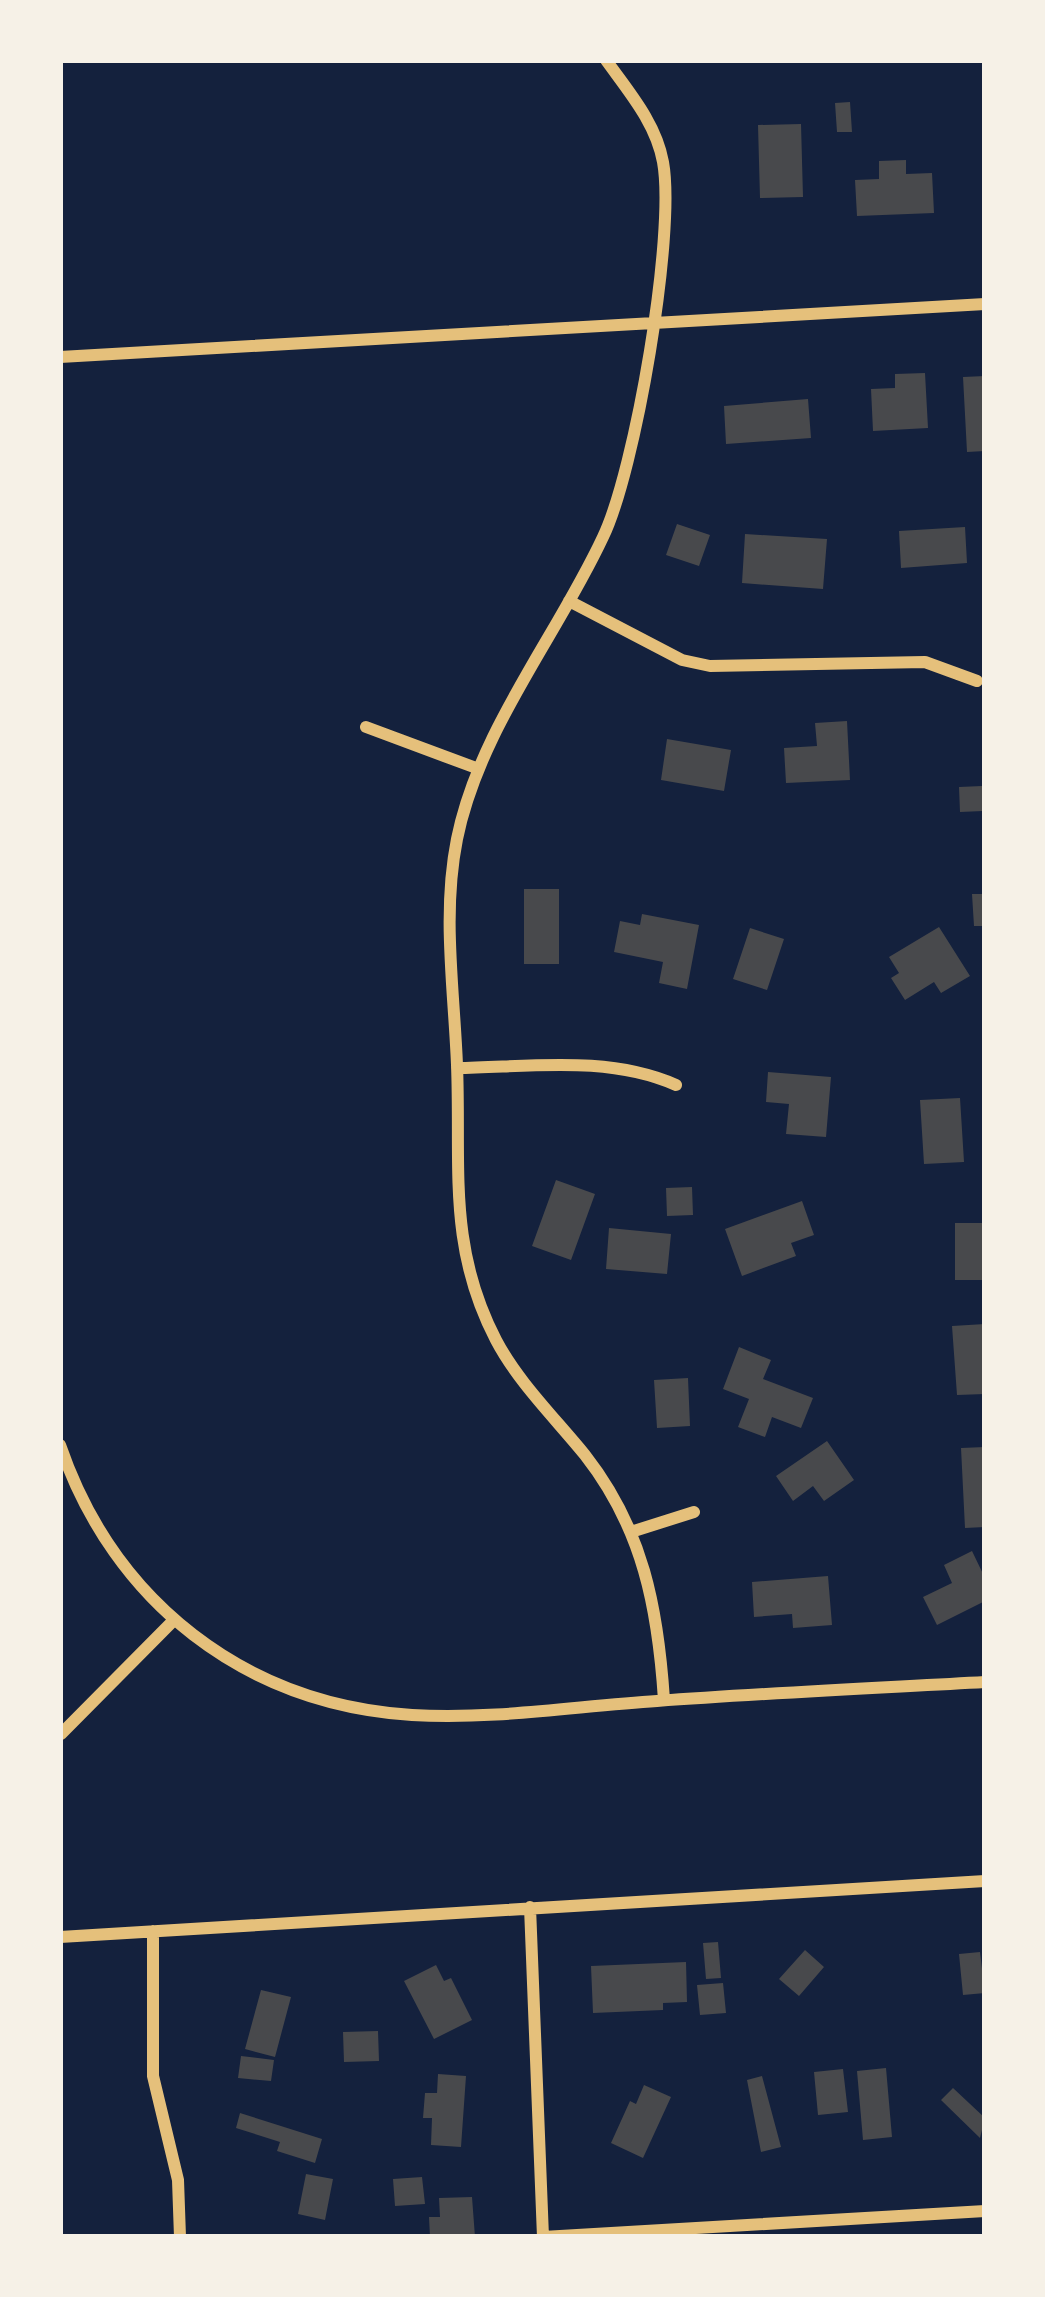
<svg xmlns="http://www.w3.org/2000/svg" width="1045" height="2297" viewBox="0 0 1045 2297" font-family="Spectral,serif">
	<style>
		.building { fill: #48494c }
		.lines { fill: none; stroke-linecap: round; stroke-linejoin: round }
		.minor { stroke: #e5c07b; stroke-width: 12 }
	</style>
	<rect width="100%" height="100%" fill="#14213d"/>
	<!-- building -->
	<path class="building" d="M850,102L852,132H837L835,103Z
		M801,124L803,197L760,198L758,125Z
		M906,160V174L932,173L934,213L857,216L855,180L879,179V161Z
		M925,373L928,428L873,431L871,389L895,388V374Z
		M985,376V451L967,452L963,377Z
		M808,399L811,438L726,444L724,406Z
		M677,524L710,535L699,566L666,555Z
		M965,527L967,563L901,568L899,531Z
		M745,534L827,539L823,589L742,583Z
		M847,721L850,780L786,783L784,748L817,746L815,723Z
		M667,739L731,750L724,791L661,780Z
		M982,786L983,811L960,812L959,787Z
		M524,889H559V964H524Z
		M972,894H985V926H974Z
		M642,914L699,925L687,989L659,983L663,962L614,952L620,921L640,925Z
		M939,927L970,976L941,993L934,982L905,1000L891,978L899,973L889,957Z
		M750,928L784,939L767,990L733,979Z
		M768,1072L831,1077L826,1137L786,1134L789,1104L766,1102Z
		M960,1098L964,1162L924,1164L920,1100Z
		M556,1180L595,1194L571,1260L532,1246Z
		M692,1187L693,1215L667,1216L666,1188Z
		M802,1201L814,1235L791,1243L796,1256L742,1276L725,1229Z
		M955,1223H985V1280H955Z
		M609,1228L671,1234L667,1274L606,1269Z
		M985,1324V1394L957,1395L952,1326Z
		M739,1347L771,1360L763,1379L813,1398L801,1428L772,1417L765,1437L738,1427L749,1399L723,1389Z
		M688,1378L690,1426L657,1428L654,1380Z
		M827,1441L854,1480L824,1501L813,1486L793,1501L776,1476Z
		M985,1447V1527L965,1528L961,1448Z
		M972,1551L985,1578V1601L937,1625L923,1597L952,1583L944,1565Z
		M828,1576L832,1625L793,1628L792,1614L754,1617L752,1582Z
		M718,1942L721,1978L706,1979L703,1943Z
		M805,1950L824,1967L799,1996L779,1979Z
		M980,1952L985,1993L963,1995L959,1954Z
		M686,1962L687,2002L663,2003V2010L593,2013L591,1966Z
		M436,1965L444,1981L451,1978L472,2020L434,2039L404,1981Z
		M723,1983L726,2013L700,2015L697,1985Z
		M261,1990L291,1997L275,2057L245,2049Z
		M378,2031L379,2061L344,2062L343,2032Z
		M241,2056L274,2060L271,2081L238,2078Z
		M886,2068L892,2137L863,2140L857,2071Z
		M843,2069L848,2112L818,2115L814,2072Z
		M438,2074L466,2076L461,2147L431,2145L432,2118H423L425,2093H437Z
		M762,2076L781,2147L761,2152L747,2080Z
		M644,2085L671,2097L643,2158L611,2143L630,2101L636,2104Z
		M953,2088L985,2118L980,2138L941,2100Z
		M240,2113L322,2139L315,2163L277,2151L280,2142L236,2128Z
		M306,2174L333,2179L325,2220L298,2214Z
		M422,2177L425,2204L395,2206L393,2179Z
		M472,2197L475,2237H430L429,2217H440L439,2198Z"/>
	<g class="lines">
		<!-- minor -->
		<path class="minor" d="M606,60C629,92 656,123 663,162C676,234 635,471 603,537C557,636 479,730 457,839C442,914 454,989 457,1065C461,1166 447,1246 496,1340C518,1382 555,1418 585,1455C643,1529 658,1608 664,1700
			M60,357L985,304
			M569,601L682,660L710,666L925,662L977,681
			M366,727L479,769
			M457,1068C530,1067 608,1055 676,1085
			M60,1445C114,1602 244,1704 412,1715C493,1720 577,1706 657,1701C766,1693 876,1688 985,1682
			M634,1531L694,1512
			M61,1734L172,1622
			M530,1907L543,2237
			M153,1931V2076L178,2180L180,2237
			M60,1937L985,1881
			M543,2237L985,2211"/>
	</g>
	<!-- border -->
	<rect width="1045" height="2297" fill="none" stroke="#f6f1e7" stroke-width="126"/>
</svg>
